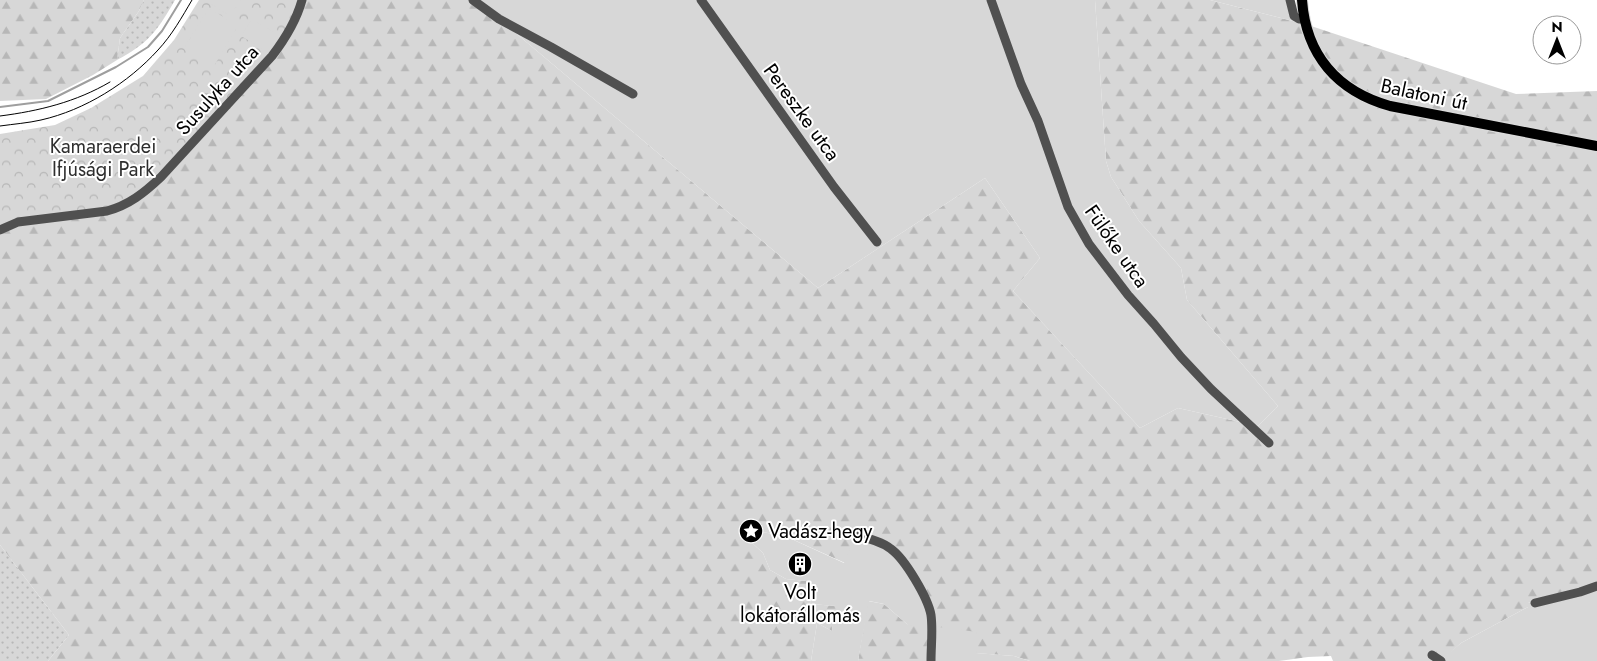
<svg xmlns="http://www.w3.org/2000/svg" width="1597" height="661" viewBox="0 0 1597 661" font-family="Jost,sans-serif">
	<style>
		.grass { fill: url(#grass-dots) }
		.forest { fill: url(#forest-firs) }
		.park { fill: url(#park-crowns) }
		.garden { fill: #d7d7d7 }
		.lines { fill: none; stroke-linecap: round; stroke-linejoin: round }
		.stream { stroke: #9e9e9e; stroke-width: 2 }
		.major-casing { stroke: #dbdbdb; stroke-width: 12 }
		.minor { stroke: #505050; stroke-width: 9 }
		.major { stroke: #000; stroke-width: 10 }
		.tram { stroke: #000; stroke-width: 1 }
		.labels { text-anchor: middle; stroke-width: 4; stroke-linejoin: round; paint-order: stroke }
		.street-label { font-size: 20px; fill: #000; stroke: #fff }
		.park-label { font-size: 20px; fill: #2e2e2e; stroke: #fff }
		.poi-label { font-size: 20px; fill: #000; stroke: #fff; text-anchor: start }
	</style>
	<defs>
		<pattern id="grass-dots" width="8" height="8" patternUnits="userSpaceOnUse" patternTransform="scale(1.25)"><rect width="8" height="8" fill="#d7d7d7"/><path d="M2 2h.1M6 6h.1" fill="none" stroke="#b7b7b7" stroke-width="1.8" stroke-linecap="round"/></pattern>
		<pattern id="forest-firs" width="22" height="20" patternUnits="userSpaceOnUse" patternTransform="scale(1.25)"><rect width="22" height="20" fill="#d7d7d7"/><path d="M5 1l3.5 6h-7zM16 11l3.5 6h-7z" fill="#b7b7b7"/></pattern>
		<pattern id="park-crowns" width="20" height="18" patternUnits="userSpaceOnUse" patternTransform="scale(1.25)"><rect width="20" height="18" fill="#d7d7d7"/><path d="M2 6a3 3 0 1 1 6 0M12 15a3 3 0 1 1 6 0" fill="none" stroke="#b7b7b7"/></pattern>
	</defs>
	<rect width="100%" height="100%" fill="#fff"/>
	<!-- grass -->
	<path class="grass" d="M144,0H175C158,30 148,44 117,60L120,38L139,11Z
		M0,545L69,635L48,661H0Z"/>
	<!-- forest -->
	<path class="forest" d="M0,0H144L139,11L120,38L117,60L93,75L46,99L0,101Z
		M298,0H473L499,19L818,288L985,178L1040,258L1013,291L1140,428L1178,408L1258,426L1278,406L1187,300L1181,268L1139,221L1111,177L1106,161L1095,0H1210L1305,24L1516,94L1597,91V584L1528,603V607L1461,643L1441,661H1333L1331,656L1308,657L1279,661H1030L1014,656L975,653L938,628L932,626L929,661H858L868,601L884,604L908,625L856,536L845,563L785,536L750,530V541L763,553L770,570L786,579L807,581L811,585L810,604L837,606L832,631L817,623L811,661H48L69,635L0,545V227Z"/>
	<!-- park -->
	<path class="park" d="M199,0H298L297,10L274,51L159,175L119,206L0,227V134L55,125L91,108L143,76L174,40Z"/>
	<!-- garden -->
	<path class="garden" d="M209,0H241L230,16L208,2Z
		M473,0H1095L1106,161L1111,177L1139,221L1181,268L1187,300L1278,406L1258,426L1178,408L1140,428L1013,291L1040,258L985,178L818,288L499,19Z
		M1210,0H1290L1291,9L1305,24Z
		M209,8L238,26L214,66L184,48Z
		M252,19L281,36L270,53L241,36Z
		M750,530L785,536L844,563L855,536L891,548L921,590L929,626L908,625L884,604L869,601L858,661H811L817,623L832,631L836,606L810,604L811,585L806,581L786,579L770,570L763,553L750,541Z
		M1597,584V661H1441L1443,658L1461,643L1528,607V603Z
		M931,626L977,632L976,653L1014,656L1030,661H929Z"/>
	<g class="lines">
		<!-- stream -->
		<path class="stream" d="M0,107L48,101L116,67L148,47L162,31L181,0"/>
		<!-- major casing -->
		<g class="major-casing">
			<path id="major" d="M1302,0C1306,55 1337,91 1390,106L1597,146"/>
		</g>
		<!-- minor -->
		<path class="minor" d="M473,0L499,19L551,47L633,94
			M701,0L834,187L877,242
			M991,0L1021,84L1038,121L1068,207L1089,244L1128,295L1154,324L1181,357L1211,389L1269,443
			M1290,0L1294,16L1299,19H1304
			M0,230L18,222L107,211C129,205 144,193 161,177L272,56C285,39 296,22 302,0
			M855,536C868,538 881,541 891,549C905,559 928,598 931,615C933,630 931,646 931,661
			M1535,603L1580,592L1597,586
			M1432,655L1441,661"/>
		<!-- major -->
		<use href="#major" class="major"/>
		<!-- tram -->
		<path class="tram" d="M0,116C39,111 76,102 110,82
			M0,126C14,124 28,123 41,120C85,110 128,83 158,50C172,35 182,17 192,0"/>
	</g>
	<!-- icons -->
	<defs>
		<g id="sight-disc" transform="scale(1.25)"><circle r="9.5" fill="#000" stroke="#fff"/><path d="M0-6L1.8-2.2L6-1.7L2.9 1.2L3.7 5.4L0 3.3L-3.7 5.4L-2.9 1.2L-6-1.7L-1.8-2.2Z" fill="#fff"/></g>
		<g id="building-disc" transform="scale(1.25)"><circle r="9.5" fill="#000" stroke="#fff"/><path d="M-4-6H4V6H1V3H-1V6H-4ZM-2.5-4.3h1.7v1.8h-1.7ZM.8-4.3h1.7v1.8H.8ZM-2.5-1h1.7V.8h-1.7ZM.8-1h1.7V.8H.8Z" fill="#fff"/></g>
	</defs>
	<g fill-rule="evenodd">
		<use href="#sight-disc" x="751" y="531"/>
		<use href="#building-disc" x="800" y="564"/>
	</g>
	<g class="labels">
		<!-- street labels -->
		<g class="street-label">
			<text transform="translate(217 90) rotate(-48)" y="7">Susulyka utca</text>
			<text transform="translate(1424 94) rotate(12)" y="7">Balatoni út</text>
			<text transform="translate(802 112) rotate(54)" y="7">Pereszke utca</text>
			<text transform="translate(1117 246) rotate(55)" y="7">Fülőke utca</text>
		</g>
		<!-- park labels -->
		<g class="park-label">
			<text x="103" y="153">Kamaraerdei<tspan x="103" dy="23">Ifjúsági Park</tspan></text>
		</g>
		<!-- poi labels -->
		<g class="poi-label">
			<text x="768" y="538">Vadász-hegy</text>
			<text x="800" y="599" text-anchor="middle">Volt<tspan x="800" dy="23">lokátorállomás</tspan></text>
		</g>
	</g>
	<!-- north arrow -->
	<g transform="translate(1557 40)"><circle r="24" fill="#ffffff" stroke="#999999"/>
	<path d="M0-4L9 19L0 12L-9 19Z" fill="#000000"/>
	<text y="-8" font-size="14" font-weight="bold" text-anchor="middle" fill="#000000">N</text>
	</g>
</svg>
